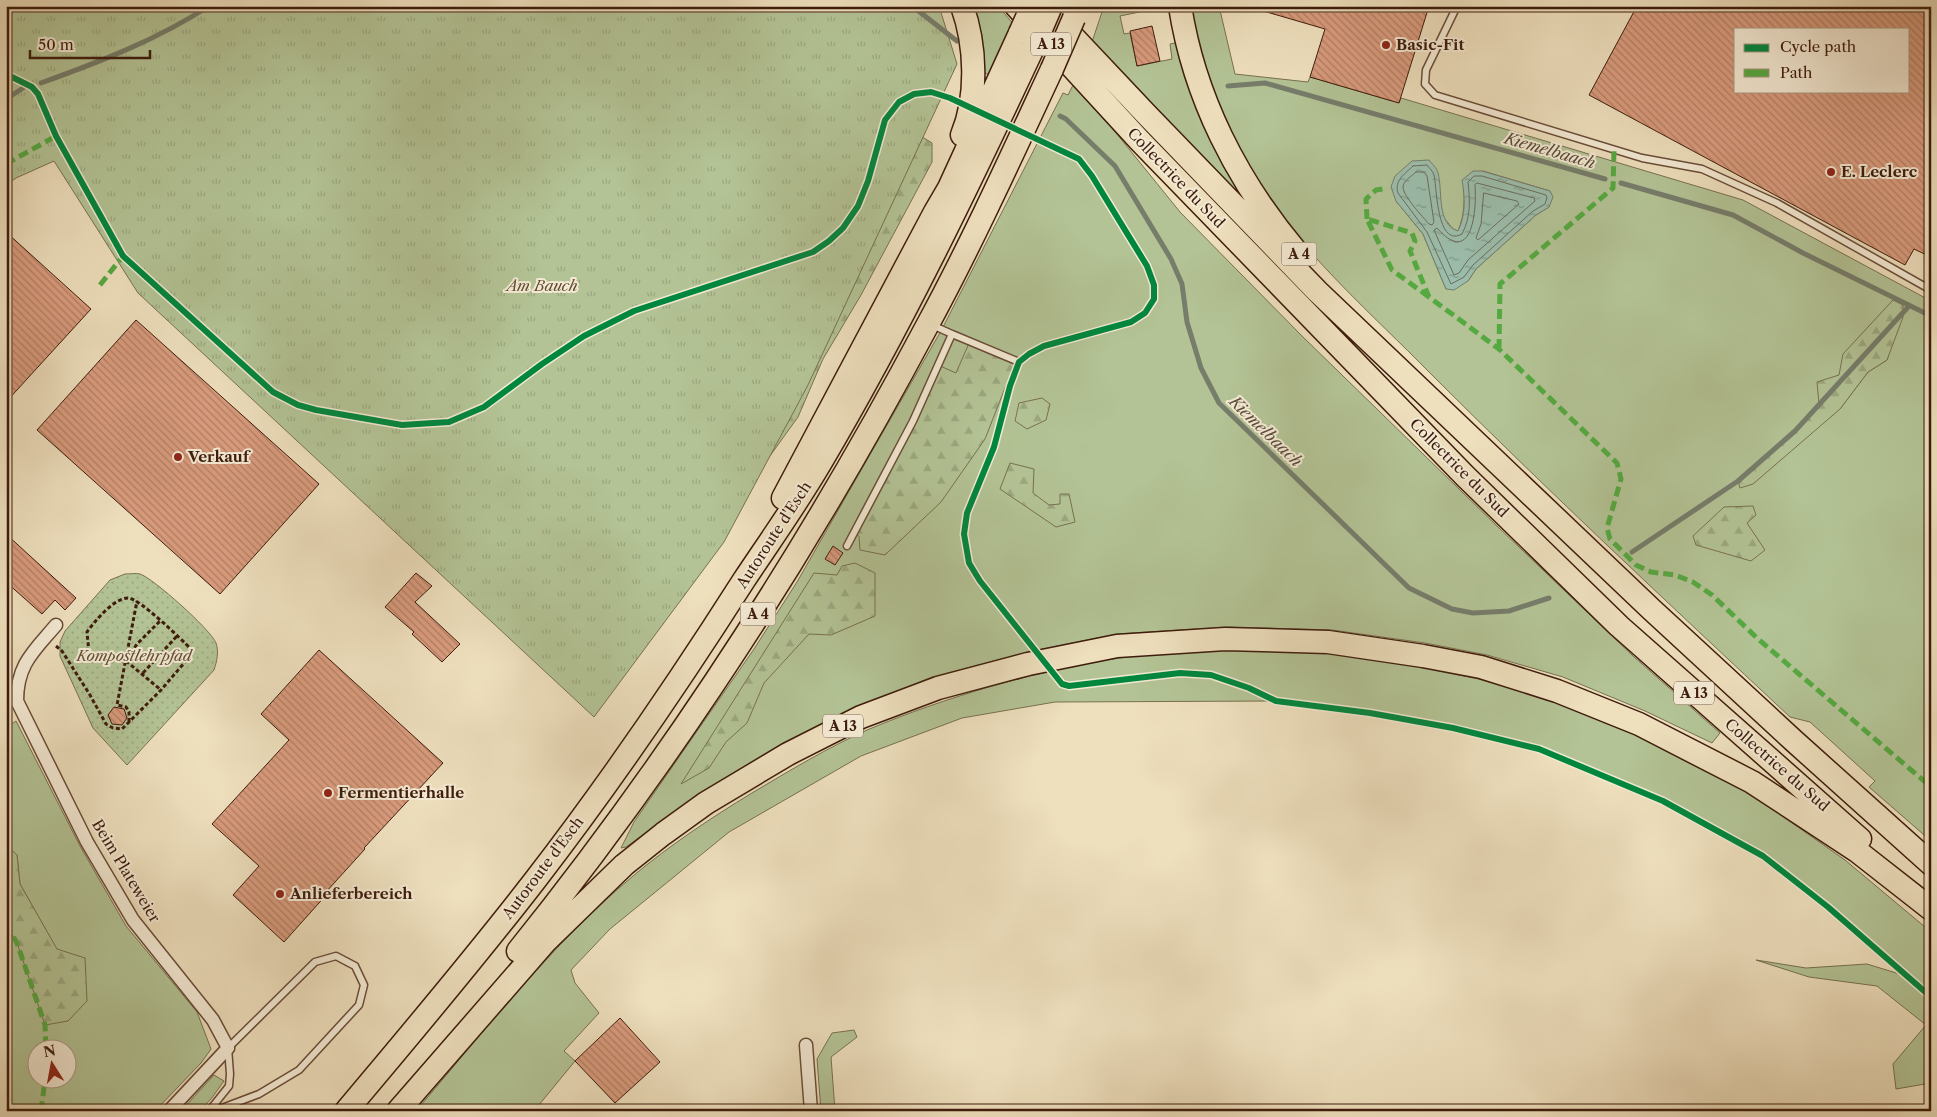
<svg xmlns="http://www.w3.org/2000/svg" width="1937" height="1117" viewBox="0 0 1937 1117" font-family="'Libre Caslon Text',serif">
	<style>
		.grass { fill: #b3c395; stroke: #787050; fill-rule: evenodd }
		.forest { fill: url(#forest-firs); stroke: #787050 }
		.park { fill: url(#park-tufts); stroke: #787050 }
		.garden { fill: url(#garden-dots); stroke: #787050 }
		.water { fill: url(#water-ripples); stroke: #767d6b }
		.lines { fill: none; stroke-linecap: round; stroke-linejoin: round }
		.shore { stroke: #6c6c5c; stroke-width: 1 }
		.stream { stroke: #767d6b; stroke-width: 5 }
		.building { fill: url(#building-back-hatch); stroke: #3e1c0c; fill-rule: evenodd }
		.service-casing { stroke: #6a4d38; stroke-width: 9 }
		.minor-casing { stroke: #6a4d38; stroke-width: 15 }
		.motorway-casing { stroke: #3e1c0c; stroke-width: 25 }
		.path { stroke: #3e1c0c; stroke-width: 3; stroke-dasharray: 4 2.5; stroke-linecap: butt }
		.service { stroke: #f4ead4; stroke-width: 6 }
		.minor { stroke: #f4ead4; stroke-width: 12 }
		.motorway { stroke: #eedfbd; stroke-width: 22 }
		.motorway-bridge-casing { stroke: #3e1c0c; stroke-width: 25; stroke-linecap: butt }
		.motorway-bridge { stroke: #eedfbd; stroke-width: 22 }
		.quiet { stroke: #55a941; stroke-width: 5; stroke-dasharray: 10 5; stroke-linecap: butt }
		.cycleway-casing { stroke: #f4ead4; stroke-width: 9 }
		.cycleway { stroke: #00873e; stroke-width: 6 }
		.poi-dot { fill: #8f2418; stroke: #f4ead4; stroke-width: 2 }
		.labels { text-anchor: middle; stroke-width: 4; stroke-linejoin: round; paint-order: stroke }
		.shield { fill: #f4ead4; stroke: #755a48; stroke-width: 1 }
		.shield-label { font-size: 14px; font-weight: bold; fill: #3e1c0c }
		.poi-label { font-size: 15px; font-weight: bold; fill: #3e1c0c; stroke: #f4ead4; text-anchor: start }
		.street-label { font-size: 15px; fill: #3e1c0c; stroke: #f4ead4 }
		.park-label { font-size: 15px; font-style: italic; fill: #614e35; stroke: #f4ead4 }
		.water-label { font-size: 16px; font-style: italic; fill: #5a4c3c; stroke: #f4ead4 }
	</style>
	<defs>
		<pattern id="forest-firs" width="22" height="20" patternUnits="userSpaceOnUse" patternTransform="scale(1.25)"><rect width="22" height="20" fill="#b3c395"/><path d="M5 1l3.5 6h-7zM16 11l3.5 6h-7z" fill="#9ba77f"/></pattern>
		<pattern id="park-tufts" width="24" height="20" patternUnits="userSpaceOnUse" patternTransform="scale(1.25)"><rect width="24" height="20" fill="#b3c395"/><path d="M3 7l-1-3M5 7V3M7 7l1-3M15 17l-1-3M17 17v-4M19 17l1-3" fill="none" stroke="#9ba77f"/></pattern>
		<pattern id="garden-dots" width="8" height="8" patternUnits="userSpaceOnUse" patternTransform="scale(1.25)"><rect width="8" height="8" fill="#b3c395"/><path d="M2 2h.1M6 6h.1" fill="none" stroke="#9ba77f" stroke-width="1.8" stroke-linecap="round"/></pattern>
		<pattern id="water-ripples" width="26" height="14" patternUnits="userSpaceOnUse" patternTransform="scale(1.25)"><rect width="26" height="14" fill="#9bbdab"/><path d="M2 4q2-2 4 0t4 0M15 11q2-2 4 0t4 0" fill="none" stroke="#80998a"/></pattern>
		<pattern id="building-back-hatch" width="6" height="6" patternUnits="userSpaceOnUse" patternTransform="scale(1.25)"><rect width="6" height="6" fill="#d99b7d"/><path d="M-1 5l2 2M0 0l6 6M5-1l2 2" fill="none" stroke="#b17e65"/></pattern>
	</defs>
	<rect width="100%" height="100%" fill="#eedfbd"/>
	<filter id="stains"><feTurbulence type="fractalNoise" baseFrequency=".004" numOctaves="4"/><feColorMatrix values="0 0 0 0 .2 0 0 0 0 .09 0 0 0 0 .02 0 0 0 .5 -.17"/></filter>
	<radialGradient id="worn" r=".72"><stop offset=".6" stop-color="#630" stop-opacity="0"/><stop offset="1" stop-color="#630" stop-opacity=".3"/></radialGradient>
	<!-- grass -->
	<path class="grass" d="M968,6H998L1015,26L992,76L980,71Z
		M1104,6H1148L1149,10L1120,16L1124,34L1130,33L1137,66L1172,59L1170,44L1180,42L1251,202L1246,206L1091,45Z
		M1190,6H1219L1235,74L1308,82L1310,77L1399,103L1401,98L1743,200L1931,301V841L1869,787L1875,781L1810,722L1790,717C1668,603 1547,490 1429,372C1372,314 1308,259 1263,190C1239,154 1218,112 1205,71C1198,50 1195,28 1190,6ZM1483,171L1550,191L1549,207L1536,215L1476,269L1468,281L1446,289L1423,234L1396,201L1444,218L1453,229L1458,231C1465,214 1465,198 1463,180ZM1893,300L1903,305L1887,360L1868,372L1840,409L1795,431L1819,404Z
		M1073,85L1112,128L1180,212L1302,336L1499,528L1633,656L1720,733L1712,743L1645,711L1563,677L1487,655L1425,643L1332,630L1229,627L1117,634L1028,652L932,677L859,707L781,744L701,793L626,847L621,848L634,822L754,649L797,582L942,329L1063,93L1068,95Z
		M1225,648L1327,653L1420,667L1479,679L1554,700L1634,734L1748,792L1845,860L1931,932V1083L1896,1089L1893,1064L1926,1025L1877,986L1809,977L1756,960L1806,968L1867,964L1906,976L1828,907L1763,856L1663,801L1539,749L1453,728L1370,713L1276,701L1055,702L962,718L861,756L729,832L610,929L571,970L575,983L599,1013L564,1051L575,1061L534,1111H416C485,1030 551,945 633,876C670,845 711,818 752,793C789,771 827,748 867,730C946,697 1034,671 1119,658C1154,653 1190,652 1225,648Z
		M16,721L80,846L126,926L197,1012L211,1049L201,1063L155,1111H6V924L17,943L57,950L20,884L17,855L6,845V728ZM38,1050H68V1080H38Z
		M854,1030L857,1037L831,1057L835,1111H821L817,1059L832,1033Z
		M214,1075L224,1081C209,1101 207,1111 181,1111Z"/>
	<!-- forest -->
	<path class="forest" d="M919,135L932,143V162L861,295L823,359L798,417L749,485Z
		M1893,300L1903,305V317L1887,360L1868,372L1840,409L1753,484L1740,488L1738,481L1795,431L1819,404L1817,382L1839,375L1843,354Z
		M970,341L1019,362L1005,388L985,439L941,502L885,555L860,550L859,536L854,533L938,365L956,373Z
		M1042,398L1050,404L1046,420L1027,429L1015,421L1019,403Z
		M1010,463L1034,469L1033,493L1049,505L1060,504V494H1069L1075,522L1056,527L1000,489Z
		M1753,506L1756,515L1747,523L1765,550L1751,561L1696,545L1693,536L1724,507Z
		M855,563L875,573V616L831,635L809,634L764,683L747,723L726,742L709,768L681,784L814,573L837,575L842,566Z
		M6,845L17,855L20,884L57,949L85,958L87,1001L68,1021L45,1025L17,943L6,924Z"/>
	<!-- park -->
	<path class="park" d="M6,6H939L957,64L808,385L724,542L594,717L138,293L54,161L16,178L6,185Z"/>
	<!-- garden -->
	<path class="garden" d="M125,574C129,574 136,573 140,574C153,578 211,630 216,643C219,652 217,661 214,670L127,765L93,728L60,656V642L65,631L110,580Z"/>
	<!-- water -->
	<path class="water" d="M1429,160C1432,164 1437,168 1438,173C1443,191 1436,224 1458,231C1466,215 1465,197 1462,180L1473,171H1482L1550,191L1553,197L1549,207L1536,215L1476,269L1468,281L1454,290L1446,289L1423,234L1396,201L1391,187L1395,176L1412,161Z"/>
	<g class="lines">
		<!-- shore -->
		<path class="shore" d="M1413,166L1427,165C1429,168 1433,171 1434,175C1437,186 1436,248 1462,234C1471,217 1470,200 1468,182L1474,176H1482L1546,195L1547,198L1545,204L1533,211L1473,265L1464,277L1451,284L1427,232L1398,193C1394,180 1405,174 1413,166Z
			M1416,172H1424L1427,176L1434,222L1432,225L1429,224C1423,217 1403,196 1403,187C1403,181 1412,176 1416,172Z
			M1477,183L1534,198L1535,201L1468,260L1459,273L1454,275L1434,230L1437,228C1472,268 1477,211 1475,185Z
			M1484,193L1517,201L1519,204L1478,240L1476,238L1481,224Z"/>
		<!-- stream -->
		<path class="stream" d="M846,6H852
			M912,6L957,41
			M41,83C99,62 157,40 209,6
			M1228,86L1265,83L1605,179
			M6,99L23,88
			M1060,116L1066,119L1115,166L1171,259L1182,284L1187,322L1201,368L1219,403L1409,588L1452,609L1473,613L1509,611L1549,598
			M1621,183L1733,215L1803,253L1931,316
			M1632,552L1738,481L1795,431L1909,306"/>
	</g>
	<!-- building -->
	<path class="building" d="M1260,6H1429L1399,103L1310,77L1325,29L1260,10Z
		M1637,6H1931V257L1914,249L1905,265L1589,95ZM1736,29H1908V91H1736Z
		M1152,26L1160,61L1137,66L1130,31Z
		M6,232L91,309L6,402Z
		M136,320L319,484L220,594L37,430Z
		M6,534L76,598L65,610L55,600L42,614L6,582Z
		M833,546L843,553L835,565L825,559Z
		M416,573L432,586L415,602L460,644L442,662L412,634L414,632L385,607Z
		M319,650L443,763L364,848L365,849L326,892L328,893L284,942L233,895L259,866L212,824L289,740L261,714Z
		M114,707L124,709L127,718L122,725L112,724L108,715Z
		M620,1018L660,1062L615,1103L575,1061Z"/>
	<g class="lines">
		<!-- service casing -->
		<g class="service-casing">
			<path id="service" d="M1457,6L1426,70L1425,84L1435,95L1642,158L1702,169L1777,203L1931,290
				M932,325L952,334
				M847,546L913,421L952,334L1019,362
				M209,1111L229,1086L230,1074L228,1048L315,962L336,956L355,966L364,985L359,1005L299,1070L259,1094L214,1111"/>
		</g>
		<!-- minor casing -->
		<g class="minor-casing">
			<path id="minor" d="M56,625C34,651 17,664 17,701L87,842L133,920L213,1020L228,1048L169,1111
				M806,1045L811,1111"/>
		</g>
		<!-- motorway casing -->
		<g class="motorway-casing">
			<path id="motorway" d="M962,6C976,45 978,96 962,135
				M1016,6L1140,141L1465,476L1619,626L1860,839
				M1044,6L1146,114L1317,291L1651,609L1794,741L1931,864
				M1180,6C1194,97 1237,181 1296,251
				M783,498L935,212L949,188L1020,33
				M518,951C674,757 810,546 927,326C972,243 1012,155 1052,69
				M346,1111C411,1034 475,958 536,879C610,783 679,682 744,580C770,541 797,503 821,462C900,328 967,189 1033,48
				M398,1111L546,941L624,865L663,834L706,803L788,754L861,717L938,688L1028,664L1117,646L1225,639L1328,642L1423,656L1481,667L1557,691L1639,724L1752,782L1857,851L1931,909"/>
		</g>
		<!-- path -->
		<path class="path" d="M56,646L62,651L90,695L106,724L113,728L122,729L161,690L191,655V649C181,639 139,598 128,598C114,598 95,621 87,632L89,653L101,658H116L126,661L137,644L160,621
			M126,661L161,690
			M143,673L177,636
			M129,722V712L126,707L117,705L137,601"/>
		<!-- service -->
		<use href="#service" class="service"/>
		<!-- minor -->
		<use href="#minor" class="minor"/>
		<!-- motorway -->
		<use href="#motorway" class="motorway"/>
		<!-- motorway-bridge casing -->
		<g class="motorway-bridge-casing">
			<path id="motorway-bridge" d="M1020,33L1032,6
				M1033,48L1051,6
				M1052,69L1074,18"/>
		</g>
		<!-- motorway-bridge -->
		<use href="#motorway-bridge" class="motorway-bridge"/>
		<!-- quiet -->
		<path class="quiet" d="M6,164L56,136
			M1367,219L1366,199L1376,190L1383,189
			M100,285L123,256
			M1429,297L1392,270L1367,219L1412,233L1415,241L1410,251L1429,297L1499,349L1617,463L1621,479L1607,528L1610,539L1636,565L1651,572L1675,575L1693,582L1712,595L1757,638L1931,787
			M1499,349L1500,284L1613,188L1614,150
			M6,924L17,943L45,1025L46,1050
			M41,1111L45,1080"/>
		<!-- cycleway casing -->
		<g class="cycleway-casing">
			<path id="cycleway" d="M6,74L32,87L38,94L56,136L123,256L273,392L298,405L316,410L402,425L449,422L484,407L542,364L584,336L634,311L813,252L829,241L843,228L858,206L868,181L885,120L899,102L914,94L931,92L950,98L1079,159L1092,176L1147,266L1154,285V299L1145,313L1131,322L1044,346L1029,354L1019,362L1010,386L994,447L967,513L964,534L969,563L980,581L1062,684L1069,686L1180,673L1211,675L1249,688L1276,701L1370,713L1453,728L1539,749L1663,801L1763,856L1828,907L1931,997"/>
		</g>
		<!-- cycleway -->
		<use href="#cycleway" class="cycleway"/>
	</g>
	<!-- markers -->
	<g class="poi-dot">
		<circle cx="1386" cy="45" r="5"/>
		<circle cx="1831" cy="172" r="5"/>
		<circle cx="178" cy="457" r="5"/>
		<circle cx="328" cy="793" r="5"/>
		<circle cx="280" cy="894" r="5"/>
	</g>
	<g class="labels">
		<!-- shield labels -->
		<g class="shield">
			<rect x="1031" y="32.5" width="40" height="23" rx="4"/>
			<rect x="1281.5" y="242.5" width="35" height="23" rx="4"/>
			<rect x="740.5" y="602.5" width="35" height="23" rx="4"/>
			<rect x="1674" y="681.5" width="40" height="23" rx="4"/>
			<rect x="823" y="714.5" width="40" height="23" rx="4"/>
		</g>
		<g class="shield-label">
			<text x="1051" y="49">A 13</text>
			<text x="1299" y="259">A 4</text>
			<text x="758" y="619">A 4</text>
			<text x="1694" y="698">A 13</text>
			<text x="843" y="731">A 13</text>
		</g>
		<!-- poi labels -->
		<g class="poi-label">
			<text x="1396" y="50">Basic-Fit</text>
			<text x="1841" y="177">E. Leclerc</text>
			<text x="188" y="462">Verkauf</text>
			<text x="338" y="798">Fermentierhalle</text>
			<text x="290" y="899">Anlieferbereich</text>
		</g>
		<!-- street labels -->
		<g class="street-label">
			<text transform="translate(1176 178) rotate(46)" y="5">Collectrice du Sud</text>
			<text transform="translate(1459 468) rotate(45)" y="5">Collectrice du Sud</text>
			<text transform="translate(774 535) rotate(-57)" y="5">Autoroute d'Esch</text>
			<text transform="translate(1777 765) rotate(41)" y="5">Collectrice du Sud</text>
			<text transform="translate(543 868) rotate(-53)" y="5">Autoroute d'Esch</text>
			<text transform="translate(126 871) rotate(59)" y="5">Beim Plateweier</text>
		</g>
		<!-- park labels -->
		<g class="park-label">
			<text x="542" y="291">Am Bauch</text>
			<text x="134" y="661">Kompostlehrpfad</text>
		</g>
		<!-- water labels -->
		<g class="water-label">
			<text transform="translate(1550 150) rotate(16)" y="6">Kiemelbaach</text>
			<text transform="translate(1266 431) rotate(44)" y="6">Kiemelbaach</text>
		</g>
	</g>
	<!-- margin -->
	<rect width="1937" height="1117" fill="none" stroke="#eedfbd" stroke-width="25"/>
	<rect x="8" y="8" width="1922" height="1102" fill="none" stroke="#3e1c0c" stroke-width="2.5"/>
	<rect x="12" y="12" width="1912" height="1092" fill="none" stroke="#3e1c0c"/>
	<!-- legend -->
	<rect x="1734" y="28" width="175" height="65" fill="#f4ead4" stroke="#ab9884"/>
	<rect x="1744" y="44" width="25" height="8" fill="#00873e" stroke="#ab9884"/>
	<text x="1780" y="52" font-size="15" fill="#3e1c0c">Cycle path</text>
	<rect x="1744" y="69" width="25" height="8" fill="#55a941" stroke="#ab9884"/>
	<text x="1780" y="78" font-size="15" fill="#3e1c0c">Path</text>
	<!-- north arrow -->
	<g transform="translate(52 1064) rotate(349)"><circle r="24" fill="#f4ead4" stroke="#ab9884"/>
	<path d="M0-4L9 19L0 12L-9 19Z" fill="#8f2418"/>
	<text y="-8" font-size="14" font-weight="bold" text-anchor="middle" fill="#3e1c0c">N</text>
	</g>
	<!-- scale -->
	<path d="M30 50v8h120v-8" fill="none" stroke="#3e1c0c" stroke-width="2.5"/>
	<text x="38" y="50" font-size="15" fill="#3e1c0c" stroke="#f4ead4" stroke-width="4" paint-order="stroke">50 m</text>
	<rect width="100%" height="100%" filter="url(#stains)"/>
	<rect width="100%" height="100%" fill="url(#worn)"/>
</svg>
